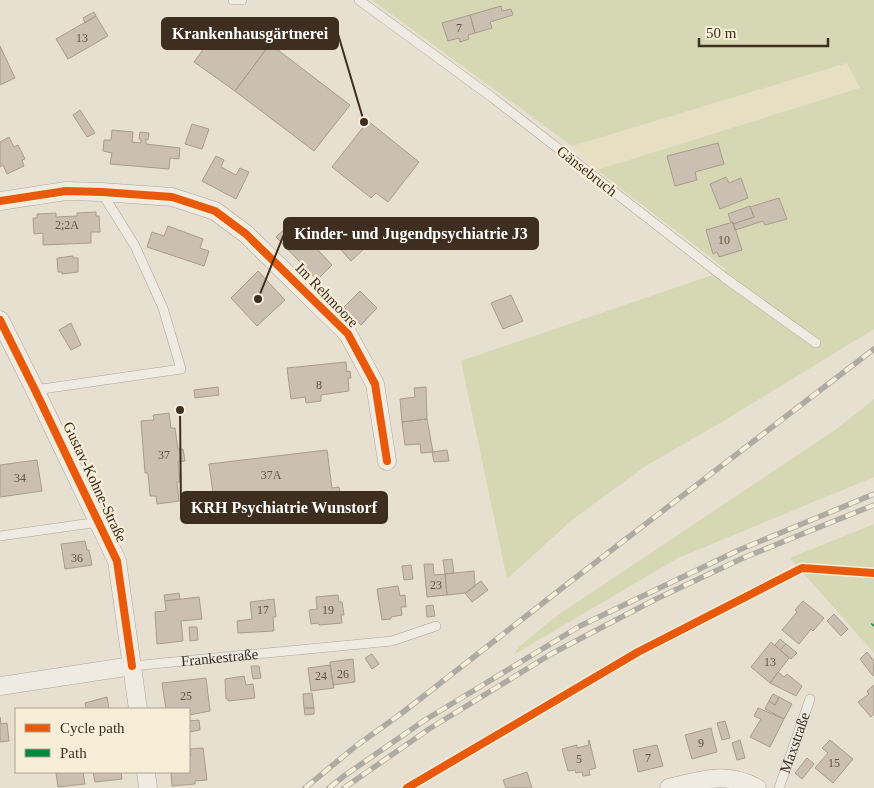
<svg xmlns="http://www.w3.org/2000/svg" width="874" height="788" viewBox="0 0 874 788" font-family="'Times New Roman',serif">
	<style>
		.farmland { fill: #e6dfc2 }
		.green { fill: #d6d7b3 }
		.building { fill: #cbbfb2; stroke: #a89c90 }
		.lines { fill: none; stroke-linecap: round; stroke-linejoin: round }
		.lane-casing { stroke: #ada599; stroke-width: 10 }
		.street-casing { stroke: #ada599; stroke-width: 19 }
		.lane { stroke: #efebe3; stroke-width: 9 }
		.street { stroke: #efebe3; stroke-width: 18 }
		.rail-casing { stroke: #afaaa2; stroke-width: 5.5 }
		.rail { stroke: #f7eed8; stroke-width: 4; stroke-dasharray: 11; stroke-linecap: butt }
		.quiet { stroke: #00873e; stroke-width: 6; stroke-dasharray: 12 6; stroke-linecap: butt }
		.cycleway-casing { stroke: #f7eed8; stroke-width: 11 }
		.cycleway { stroke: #e8590c; stroke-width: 8 }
		.labels { text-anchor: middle; stroke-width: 4.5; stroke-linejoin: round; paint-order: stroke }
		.number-label { font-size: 12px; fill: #605244 }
		.street-label { font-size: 15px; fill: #3d2e20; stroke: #f7eed8 }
		.leader { fill: none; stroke: #3d2e20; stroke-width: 2 }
		.callout-dot { fill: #3d2e20; stroke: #f7eed8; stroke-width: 2 }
		.callout { fill: #3d2e20; stroke: #3d2e20; stroke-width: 2 }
		.callout-label { font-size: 16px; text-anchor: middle; font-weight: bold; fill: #fff }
	</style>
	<rect width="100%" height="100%" fill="#e7e0d1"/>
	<!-- farmland -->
	<path class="farmland" d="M847,63L860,88L597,170L572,146Z"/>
	<!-- green -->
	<path class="green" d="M372,0H874V329L725,420L644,467L572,520L507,579L461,361L727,270L597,170L860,88L847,63L572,146Z
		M874,399V477L678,558L513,655L519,647L555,617L835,430Z
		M874,524V653L790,558Z"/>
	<!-- building -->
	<path class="building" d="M501,6L502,11L511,9L513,15L490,22L492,28L475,33L470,15Z
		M94,12L96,16L85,23L83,18Z
		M470,15L475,33L468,35L469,39L460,42L459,38L448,41L442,23Z
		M96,16L108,36L68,59L56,39Z
		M219,27L239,42L249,27L270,44L235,91L194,62Z
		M270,44L350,105L314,151L235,91Z
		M0,46L15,78L0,85Z
		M80,110L95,133L87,137L73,115Z
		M368,121L419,162L388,202L376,193L371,198L332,167Z
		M192,124L209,129L202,149L185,144Z
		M112,130L133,132L132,142L141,143V139H139L140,132L149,133L148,140L146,139V144L180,148L179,159L170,158L169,169L110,164L112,153L103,151L104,140H111Z
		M9,137L14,147L18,145L25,159L22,160L24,166L7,174L3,165L0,167V142Z
		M718,143L724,164L695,172L697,180L675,186L667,156Z
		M216,156L224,160L221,167L236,175L240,168L249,172L236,199L202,181Z
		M726,177L729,183L741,178L748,198L720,209L710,184Z
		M779,198L787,219L765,225L763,221L735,230L733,224L754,217L750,207Z
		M750,206L754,217L733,224L731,222L728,214Z
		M96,212V216H99L100,232H91V243L43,245V233L34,234L33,218H37V214L56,213V217L77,216V213Z
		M733,222L742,250L719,257L717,252L713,254L706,230Z
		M291,223L306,238L317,226L330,239L317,249L332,265L317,280L276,237Z
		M168,226L203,239L200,248L209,251L204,266L147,247L152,232L164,236Z
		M356,236L366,247L351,261L341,250Z
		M73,256V258H78V272L62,274V272H58L57,258Z
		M258,271L285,300L257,326L231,298Z
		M360,291L377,308L361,325L344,307Z
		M511,295L523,321L503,329L491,303Z
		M71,323L81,345L71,350L59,330Z
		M346,362L347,372L350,371L351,378H348L349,391L321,395V401L306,403L305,397L291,399L287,368Z
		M218,387L219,395L195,398L194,390Z
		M426,387L427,419L402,422L400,399L415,397L414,388Z
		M169,413L171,428H175L178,449H183L185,461L178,462L180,482H177L179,501L157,504L156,496H150L148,473H145L141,421L154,420L153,415Z
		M427,419L433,452L421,453L420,444L405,445L402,422Z
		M327,450L332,488L339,487L342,507L217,522L209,464Z
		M447,450L449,461L434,462L432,452Z
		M37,460L42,491L0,497V465Z
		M85,541L87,550H89L92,565L65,569L61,544Z
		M452,559L454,573L445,574L443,560Z
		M424,564H433L434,575L445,574L447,595L427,597Z
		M411,565L413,579L404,580L402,566Z
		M474,571L475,586L466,593L447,595L445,574Z
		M481,581L488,590L472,602L465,593Z
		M398,586L400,596L405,595L406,607H401L402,615L391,617V619L382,620L377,589Z
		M179,593L180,599L165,601L164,595Z
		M338,595L339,602H342L344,615H341L342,623L319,625L318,623L311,624L309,610L317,609L316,597Z
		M199,597L202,619L181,621L183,641L157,644L155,612L166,611L165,601Z
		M274,599L276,617H273L274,631L238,633L237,621L252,619L250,602Z
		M803,601L824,618L813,631L811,629L799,644L782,630L797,612L795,610Z
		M433,605L435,616L427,617L426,606Z
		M834,614L848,629L841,636L827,621Z
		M189,627H197L198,640L190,641Z
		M780,639L786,644L780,650L775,645Z
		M771,642L789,658L770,683L751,667Z
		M786,644L797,653L791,659L780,650Z
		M867,652L874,661L873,676L860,659Z
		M372,654L379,664L372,669L365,658Z
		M353,659L355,682L333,685L330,662Z
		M330,665L334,688L311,691L308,668Z
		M251,666H259L261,678L253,679Z
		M778,672L784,677L787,674L802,686L796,696L770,683Z
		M244,676L246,685L253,684L255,698L228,701V699H226L225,679Z
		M206,678L210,711L189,715V709H166L162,683Z
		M874,685V714L871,717L858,702L869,694L867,691Z
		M312,693L314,708H304L303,694Z
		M773,694L779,697L775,705L769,701Z
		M107,697L109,709H86L85,703Z
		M779,697L792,704L784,719L765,709L769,701L775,705Z
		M304,708H314V714L305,715Z
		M758,708L784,719L770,747L750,737L761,719L754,716Z
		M0,717L1,724L7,723L9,741L0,742Z
		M199,720L200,730L189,732V721Z
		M725,721L730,738L722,740L717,723Z
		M711,728L717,752L692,759L685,735Z
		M589,740L596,768L589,770L590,775L583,776L582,772L576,773L575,770L568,771L562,749L577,745V748L589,745L588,741Z
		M740,740L745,758L737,760L732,743Z
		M830,740L853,759L833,783L815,768L828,753L822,748Z
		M657,745L663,766L638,772L633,750Z
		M203,748L207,780L195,781V784L172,786L171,772H189V756H191L190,749Z
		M807,758L814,764L802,779L795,773Z
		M68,772H83L85,784L58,787L56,773Z
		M93,772H121L122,779L95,782Z
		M527,772L532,788H506L503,780Z"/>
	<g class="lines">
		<!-- lane casing -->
		<g class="lane-casing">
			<g id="lane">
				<path d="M233,0H242"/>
				<path d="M359,0L493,98L725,278L816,343"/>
				<path d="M35,390L181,369L163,308L135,246L102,193"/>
				<path d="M0,536L99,522"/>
				<path id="s1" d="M132,666L392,641L436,626"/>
				<path id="s2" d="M779,788L810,699"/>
			</g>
		</g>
		<!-- street casing -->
		<g class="street-casing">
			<path id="street" d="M0,201L66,191L102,192L172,197L215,211L246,234L348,334L375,384L387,461
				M0,320L35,390L117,561L138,709
				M0,686L132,666
				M146,772L148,788
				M669,788C701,780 726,771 757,788"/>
		</g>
		<!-- lane -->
		<use href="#lane" class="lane"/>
		<!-- street -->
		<use href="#street" class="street"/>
		<!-- rail casing -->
		<g class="rail-casing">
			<path id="rail" d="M305,788L356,746L402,713L566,585L874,349
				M329,788L344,776L425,720L580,626L739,550L874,494
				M344,788L429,729L551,654L656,599L743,558L874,505"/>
		</g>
		<!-- rail -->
		<use href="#rail" class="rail"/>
		<!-- quiet -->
		<path class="quiet" d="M873,626L874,625"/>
		<!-- cycleway casing -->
		<g class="cycleway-casing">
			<path id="cycleway" d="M0,201L66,191L102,192L172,197L215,211L246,234L348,334L375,384L387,461
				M0,320L35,390L117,561L132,666
				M407,788L638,652L802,568L874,573"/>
		</g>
		<!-- cycleway -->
		<use href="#cycleway" class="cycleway"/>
	</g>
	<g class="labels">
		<!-- number labels -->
		<g class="number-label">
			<text x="459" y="32">7</text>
			<text x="82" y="42">13</text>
			<text x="67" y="229">2;2A</text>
			<text x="724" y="244">10</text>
			<text x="319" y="389">8</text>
			<text x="164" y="459">37</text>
			<text x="271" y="479">37A</text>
			<text x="20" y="482">34</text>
			<text x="77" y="562">36</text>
			<text x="436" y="589">23</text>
			<text x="263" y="614">17</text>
			<text x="328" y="614">19</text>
			<text x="770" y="666">13</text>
			<text x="343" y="678">26</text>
			<text x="321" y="680">24</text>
			<text x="186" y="700">25</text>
			<text x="701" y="747">9</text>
			<text x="648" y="762">7</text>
			<text x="579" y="763">5</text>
			<text x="834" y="767">15</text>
		</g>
		<!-- street labels -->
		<g class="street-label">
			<text transform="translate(587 171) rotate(38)" y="5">Gänsebruch</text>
			<text transform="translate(327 295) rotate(46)" y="5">Im Rehmoore</text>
			<text transform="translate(95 482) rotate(65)" y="5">Gustav-Kohne-Straße</text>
			<text dy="5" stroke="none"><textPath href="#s1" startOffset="88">Frankestraße</textPath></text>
			<text dy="5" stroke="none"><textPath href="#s2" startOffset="48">Maxstraße</textPath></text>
		</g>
	</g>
	<!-- callouts -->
	<path class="leader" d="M364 122L338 34M258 299L284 234M180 410L181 508"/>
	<g class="callout-dot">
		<circle cx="364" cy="122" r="5"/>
		<circle cx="258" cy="299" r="5"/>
		<circle cx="180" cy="410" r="5"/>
	</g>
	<g class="callout">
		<rect x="162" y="18" width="176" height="31" rx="5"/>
		<rect x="284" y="218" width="254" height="31" rx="5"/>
		<rect x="181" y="492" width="206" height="31" rx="5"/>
	</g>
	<g class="callout-label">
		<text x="250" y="39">Krankenhausgärtnerei</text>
		<text x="411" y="239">Kinder- und Jugendpsychiatrie J3</text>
		<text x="284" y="513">KRH Psychiatrie Wunstorf</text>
	</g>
	<!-- legend -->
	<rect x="15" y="708" width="175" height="65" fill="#f7eed8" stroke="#ada18e"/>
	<rect x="25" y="724" width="25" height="8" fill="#e8590c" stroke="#ada18e"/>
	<text x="60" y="733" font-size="15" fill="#3d2e20">Cycle path</text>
	<rect x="25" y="749" width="25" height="8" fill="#00873e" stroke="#ada18e"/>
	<text x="60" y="758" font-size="15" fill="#3d2e20">Path</text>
	<!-- scale -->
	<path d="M699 38v8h129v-8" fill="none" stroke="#3d2e20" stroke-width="2.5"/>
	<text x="706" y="38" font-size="15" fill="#3d2e20" stroke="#f7eed8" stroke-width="4" paint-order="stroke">50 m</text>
</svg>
